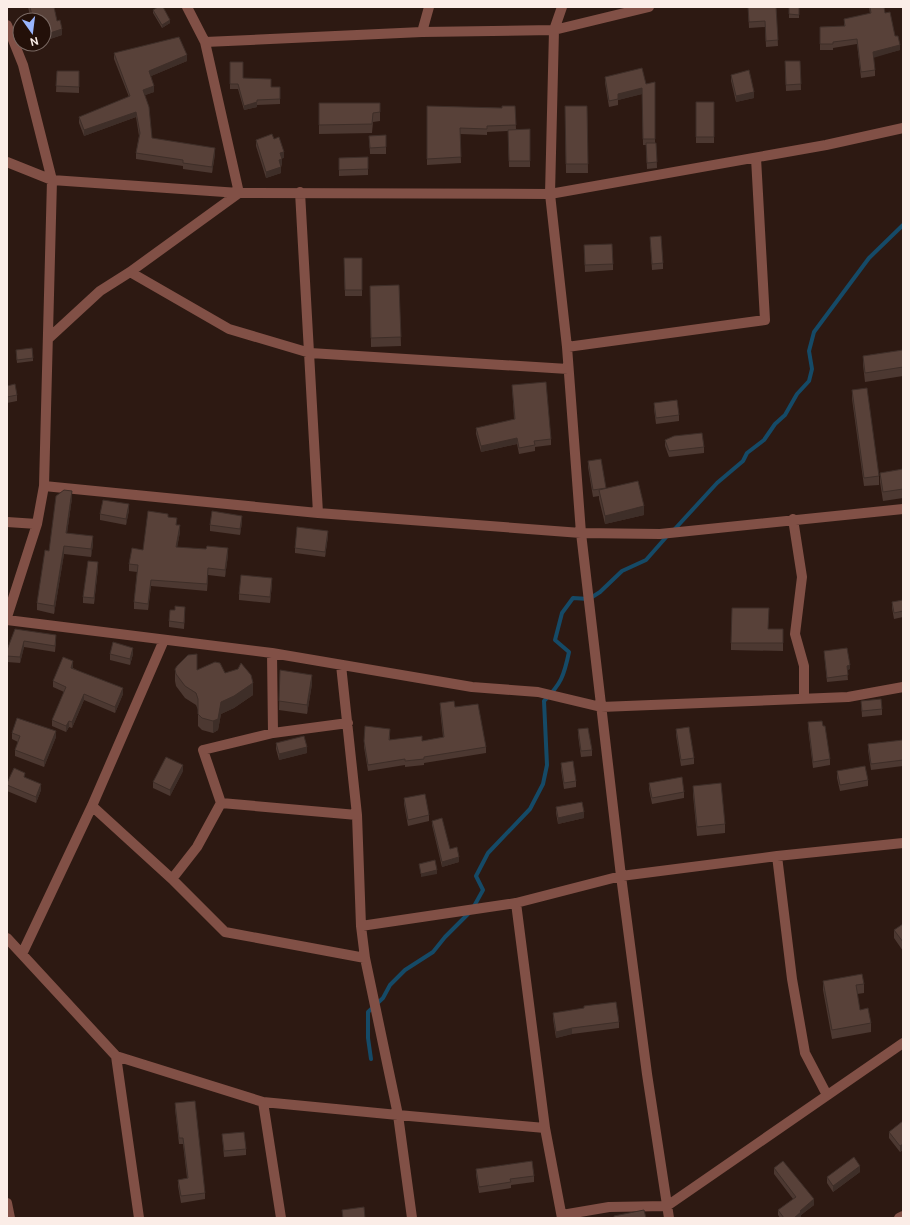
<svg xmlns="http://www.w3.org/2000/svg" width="910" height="1225" viewBox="0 0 910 1225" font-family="'DM Sans',sans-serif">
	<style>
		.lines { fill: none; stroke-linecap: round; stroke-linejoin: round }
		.stream { stroke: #154a67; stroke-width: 4 }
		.street { stroke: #815046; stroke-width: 10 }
		.wall { fill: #4c3831 }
		.shaded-wall { fill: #3e2e28 }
		.building { fill: #584139; stroke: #3e2e28 }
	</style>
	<rect width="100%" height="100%" fill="#2d1912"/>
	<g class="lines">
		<!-- stream -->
		<path class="stream" d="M673,531L717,483L743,461L747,453L764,440L775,424L785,415L797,394L809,381L812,369L809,351L814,332L869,258L903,225
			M473,908L483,890L476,876L488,853L530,809L543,784L547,765L544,701C561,684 564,676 569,652L555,640L562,613L573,598L589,599L600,592L622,571L646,560L668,535
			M371,1059L368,1038V1012L383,998L390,985L405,970L433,952L445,937L469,913"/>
		<!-- street -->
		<path class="street" d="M187,7L205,42
			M562,7L554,30L550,194L567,347L581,533L621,876L647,1074L669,1218
			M7,25L23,65L52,180L44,486L37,524L7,617
			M422,32L429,7
			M7,162L52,180L239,193L205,42L422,32L554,30L649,7
			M300,192L318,513
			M130,272L229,329L310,353L568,369
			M49,338L100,291L130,272L239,193L550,194L826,145L903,128
			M567,347L765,320L756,158
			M44,486L318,513L581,533L660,534L903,509
			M793,519L802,577L795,634L804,666V698
			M7,522L37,524
			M7,620L272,653L472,687L538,692L601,707L848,697L903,687
			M272,653L273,733
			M221,803L357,815
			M92,806L172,879L225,932L365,958
			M777,856L792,979L805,1053L827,1095
			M172,879L197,847L221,803L203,750L273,733L348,723
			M516,903L545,1128L562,1218
			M361,926L516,903L621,876L777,856L903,843
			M7,938L116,1056L139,1218
			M22,954L92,806L164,640
			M116,1056L263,1102L398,1115L365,958L361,926L357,815L341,665
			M263,1102L281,1218
			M7,1203L10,1218
			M562,1215L609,1207L667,1206L903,1043
			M412,1218L398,1115L545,1128
			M899,1218L903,1216"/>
	</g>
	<!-- wall -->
	<path class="wall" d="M28,7H54L57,21L62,35L44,41V20H31Z
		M748,7H776L778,46L766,47L765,27L749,28Z
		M789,7H799V18H789Z
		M869,7H884L885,13L895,36L900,50L873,57L875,70V76L861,78L857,44L833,48V50H820V27L844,26V19L870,14Z
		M153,10L170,23L162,28L153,13Z
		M114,53L187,61L151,76L154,92L145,95L152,138L215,154L212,173L183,169V166L136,159V153L139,136L136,117L84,136L79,123V117L129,97L114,59Z
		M800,61L801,90L786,91L785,67Z
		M230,62L243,78L271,87H280V104L257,105V107L244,110L238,89H230Z
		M57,71H79V93L56,92Z
		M731,75L754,98L736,102L731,81Z
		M605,77L646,84L655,82V143H656L657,168L647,169L646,145H643L642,94L618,100V105L609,107L605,83Z
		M696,102H714V143H696Z
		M319,103H380V121L373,122L372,133L319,134Z
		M427,106L502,108L515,106L516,129H530V167H509L508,131L487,132V135L460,134L461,163L427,165Z
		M565,106H587L588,173H566Z
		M386,135V154H370L369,136Z
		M274,139L284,158H282V165L281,166V173L266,178L256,146V140Z
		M368,157V175L339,176V158Z
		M650,237L663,263V269L652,270Z
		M584,245L613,264V270L585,272Z
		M344,258H362V296H345Z
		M399,285L401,346L371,347L370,286Z
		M903,350V376L865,382L863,365V356Z
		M16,353L33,358V361L17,363Z
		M512,385L551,439V445L535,447V451L519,454L517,444L481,452L476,434V428L514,419Z
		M7,386L17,395V401L7,403Z
		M852,390L879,476V485L864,486L852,399Z
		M654,403L679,415V421L656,424L654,409Z
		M665,440L704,447V453L669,457L665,446Z
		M588,461L606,489L644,515L605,524L599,499V496L593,497L588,467Z
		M903,469V498L883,501L880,482V473Z
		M72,498L67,533L93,544L91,557L64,554L54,614L37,610V603L49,551Z
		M129,510L126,525L100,520V514Z
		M168,517L177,525L180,532L177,547L228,555L225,577L208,575L207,591L151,586L148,610L134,609V602L137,572L129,571V564L143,550Z
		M242,522L240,535L210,531V525Z
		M328,536L325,557L295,553V548Z
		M98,568L94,604L83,603V597Z
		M272,584L270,603L239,600V594Z
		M903,600V617L894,619L892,608V602Z
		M175,610L185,613L184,629L169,627V621Z
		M15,629L56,641L55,652L24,647L20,663L7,662V650Z
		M769,629H783V651L731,650V643Z
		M824,651L850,669L847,670L848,680L827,682Z
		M110,654H133L130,665L110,660Z
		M73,667V668L123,694L115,713L84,700L72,728L69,727L66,732L52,726V720L64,692L53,687V681Z
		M175,669L197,670L225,673L253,695L234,708L221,714L218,730L213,733L202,730L198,726V710L196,705L185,698L176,686L175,681Z
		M280,670L312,684L307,714L279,710Z
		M861,701L882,709V715L862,717Z
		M440,703L455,707L486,747V753L424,763V765L405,767V765L368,771L364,747V741L390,735V740L422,741L443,737L440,709Z
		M808,722L823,726L830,759V765L813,768L808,728Z
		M578,729L592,750V756L581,757L578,735Z
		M676,729L694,758V764L681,766L676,735Z
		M12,733L56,737L44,767L15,756V750L18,742L12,739Z
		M903,740V766L871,770L868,750V744Z
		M276,743L307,753L279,760L276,749Z
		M561,763L576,781V787L564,789L561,769Z
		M183,771L170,796L153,788V782Z
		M837,771L868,780V786L840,791L837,778Z
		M25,777L41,790L36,803L7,791V783Z
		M649,783L684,792V798L652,804L649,789Z
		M693,786L725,824V833L697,836L693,795Z
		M404,798L429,815V821L408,826L404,804Z
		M556,807L584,818L558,824L556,813Z
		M432,821L450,849L459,862L442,867L432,825Z
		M903,924V951L894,938V930Z
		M823,981L864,984V993L857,994L860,1010L871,1023V1032L832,1039L823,990Z
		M553,1013L619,1022V1028L572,1034L556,1038L553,1019Z
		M175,1103L205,1193V1199L181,1203L178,1186V1180L187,1178L183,1144H179L175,1109Z
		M903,1121V1150L900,1152L889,1138V1132Z
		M222,1134L246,1149V1155L224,1157Z
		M774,1168L814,1205L801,1215V1218H780L778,1215V1210L793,1199L774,1174Z
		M476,1169L534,1176V1182L511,1185V1188L479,1193L476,1175Z
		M860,1172L833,1192L827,1183V1177Z"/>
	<!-- shaded-wall -->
	<path class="shaded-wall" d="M170,20V23L162,28V25Z
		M62,29V35L44,41V35Z
		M900,45V50L873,58V52Z
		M187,55V61L149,77V71Z
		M154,86V92L143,96V90Z
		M642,88V94L618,100V94Z
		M754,92V98L736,102V96Z
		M257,102V107L244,110V106Z
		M136,112V117L84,136V130Z
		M215,148V154L212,173V167Z
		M284,152V158L280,159V153Z
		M282,159V165L279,166V160Z
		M281,167V173L266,178V172Z
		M517,438V444L481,452V446Z
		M72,491V498L66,540V533Z
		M129,504V510L126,525V519Z
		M644,506V515L605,524V516Z
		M242,516V522L240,535V529Z
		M180,525V532L176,554V547Z
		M328,531V536L325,557V552Z
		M93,536V544L91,557V549Z
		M64,546V554L54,614V606Z
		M228,548V555L225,577V570Z
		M98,562V568L94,604V598Z
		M208,568V575L207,591V584Z
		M272,578V584L270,603V597Z
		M151,580V586L148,610V604Z
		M24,641V647L20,663V657Z
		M133,648V654L130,665V659Z
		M73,661V667L71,674V668Z
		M850,665V669L847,670V666Z
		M312,675V684L307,714V705Z
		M253,683V695L234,708L221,714L218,730L213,733V721L221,702Z
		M123,688V694L115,713V707Z
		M84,694V700L72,728V722Z
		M69,721V727L66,732V726Z
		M56,731V737L44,767V761Z
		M307,747V753L279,760V754Z
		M183,765V771L170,796V790Z
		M41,784V790L36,803V797Z
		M584,812V818L558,824V818Z
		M459,857V862L442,867V862Z
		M437,870V874L421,877V874Z
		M572,1028V1034L556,1038V1032Z
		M903,1144V1150L900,1152V1146Z
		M860,1166V1172L833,1192V1186Z
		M814,1199V1205L801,1215V1218H794L800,1211Z"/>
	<!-- building -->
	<path class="building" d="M30,7H54L57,21L60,20L62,29L44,35V20H33Z
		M158,7H163L170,20L162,25L153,10Z
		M748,7H776L778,40L766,41L765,21L749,22Z
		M789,7H799V15L789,14Z
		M870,7H884L885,13L890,12L895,36H898L900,45L873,52L875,70L861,72L857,39L833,42V44H820V27L845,26L844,19L871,13Z
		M179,37L187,55L149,71L154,86L143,90L149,107L152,138L215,148L212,167L183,163V160L136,153L140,133L136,112L84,130L79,117L130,96L114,53Z
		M785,61H800L801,84L786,85Z
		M230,62H243V78L271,79V87H280V99L257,100V102L244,106L238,84H230Z
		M642,68L646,84L655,82V139H643L642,88L618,94V99L609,101L605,77Z
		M749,70L754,92L736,96L731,75Z
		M57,71H79V87L56,86Z
		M696,102H714V137H696Z
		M319,103H380V112L373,113L372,124L319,125Z
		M427,106L502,108V106H515L516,125L487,126V129L460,128L461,157L427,159Z
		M565,106H587L588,164H566Z
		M530,129V161H509L508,130Z
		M272,134L274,139L279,137L284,152L280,153L282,159L279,160L281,167L266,172L256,140Z
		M386,135V147L370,148L369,136Z
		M646,143H656L657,162L647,163Z
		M368,157V169L339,170V158Z
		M661,236L663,263L652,264L650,237Z
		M612,244L613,264L585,265L584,245Z
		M344,258H362V290H345Z
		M399,285L401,337L371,338L370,286Z
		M32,348L33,358L17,360L16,350Z
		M903,350V367L865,373L863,356Z
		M546,382L551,439L534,441L535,445L519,448L517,438L481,446L476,428L515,419L512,385Z
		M15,384L17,395L7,397V386Z
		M867,388L879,476L864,478L852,390Z
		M677,400L679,415L656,418L654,403Z
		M702,433L704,447L669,451L665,440L674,436Z
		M601,459L606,488L593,490L588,461Z
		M903,469V489L883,492L880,473Z
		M638,481L644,506L605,516L599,490Z
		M64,490L72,491L66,533L93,536L91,549L64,546L54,606L37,603L45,550L49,551L56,496Z
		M103,500L129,504L126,519L100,514Z
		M148,511L168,514V517L177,518L176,525H180L176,547L206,549L207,546L228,548L225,570L208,568L207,584L151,580L148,604L134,602L138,565L129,564L132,548L143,550Z
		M212,511L242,516L240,529L210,525Z
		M297,527L328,531L325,552L295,548Z
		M88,561L98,562L94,598L83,597Z
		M241,575L272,578L270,597L239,594Z
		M903,600V611L894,613L892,602Z
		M175,606L185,607L184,623L169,621L170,610H175Z
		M732,608H769L768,629H783V643H731Z
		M15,629L56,635L55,646L24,641L20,657L7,656V650Z
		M113,642L133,648L130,659L110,654Z
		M847,648L850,665L847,666L848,675L827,678L824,651Z
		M197,654V670L215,662L220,663L225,673L238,669L241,663L251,675L253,683L234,696L221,702L218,719L213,721L202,718L198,714V699L196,693L185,686L176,674L175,669L177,666L188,655Z
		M63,657L73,661L71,668L123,688L115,707L84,694L72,722L69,721L66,726L52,720L66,687L53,681Z
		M280,670L312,675L307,705L279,701Z
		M881,699L882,709L862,711L861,701Z
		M454,701L455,707L478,704L486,747L424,757V759L405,761V759L368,765L364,741L365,726L390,729L389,740L422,736V741L444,737L440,703Z
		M17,718L56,731L44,761L15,750L20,736L12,733Z
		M822,721L823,726H825L830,759L813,762L808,722Z
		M689,727L694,758L681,760L676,729Z
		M588,728L592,750L581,751L578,729Z
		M304,736L307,747L279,754L276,743Z
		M903,740V760L871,764L868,744Z
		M166,757L183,765L170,790L153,782Z
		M573,761L576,781L564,783L561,763Z
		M865,766L868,780L840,785L837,771Z
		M14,768L25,773L24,777L41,784L36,797L7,785V783Z
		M682,777L684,792L652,798L649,783Z
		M721,783L725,824L697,827L693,786Z
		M425,794L429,815L408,820L404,798Z
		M582,802L584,812L558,818L556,807Z
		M442,818L450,849L457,847L459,857L442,862L432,821Z
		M435,860L437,870L421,874L419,864Z
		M903,924V942L894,930Z
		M862,974L864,984L856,985L860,1010L868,1008L871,1023L832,1030L823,981Z
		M616,1002L619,1022L572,1028L556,1032L553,1013L584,1008V1006Z
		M195,1101L205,1193L181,1196L178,1180L188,1178L183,1138H179L175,1103Z
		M903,1121V1144L900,1146L889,1132Z
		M244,1132L246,1149L224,1151L222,1134Z
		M854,1157L860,1166L833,1186L827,1177Z
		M532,1161L534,1176L510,1179L511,1182L479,1187L476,1169Z
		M783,1161L814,1199L800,1211L801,1212L794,1218H784L778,1210L796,1197L774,1168Z
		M364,1207L365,1218H343L342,1210Z
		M644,1210L646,1218H614V1216Z"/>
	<!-- border -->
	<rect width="910" height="1225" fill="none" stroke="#fbede7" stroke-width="16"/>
	<!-- north arrow -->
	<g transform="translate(32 32) rotate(166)"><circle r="19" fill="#231009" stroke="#796862"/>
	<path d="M0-3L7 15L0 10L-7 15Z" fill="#99b5fd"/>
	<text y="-6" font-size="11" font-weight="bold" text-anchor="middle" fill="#fbede7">N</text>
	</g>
</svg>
